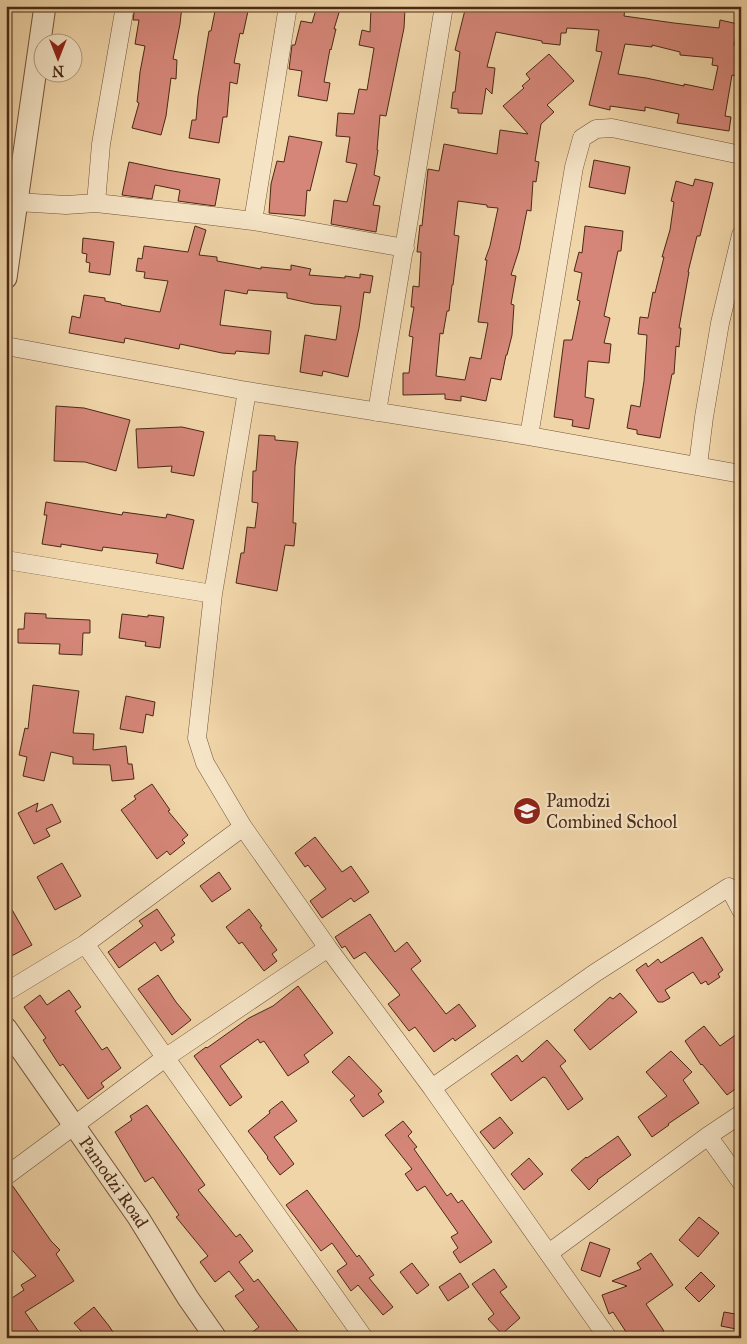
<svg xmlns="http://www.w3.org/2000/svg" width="747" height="1344" viewBox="0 0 747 1344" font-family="'IM FELL Great Primer',serif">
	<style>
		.building { fill: #d58678; stroke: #4a2915; fill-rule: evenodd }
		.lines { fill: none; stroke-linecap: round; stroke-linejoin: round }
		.minor-casing { stroke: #74543a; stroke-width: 19 }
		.tertiary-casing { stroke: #74543a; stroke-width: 23 }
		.minor { stroke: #f5e4c6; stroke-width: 18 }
		.tertiary { stroke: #f5e4c6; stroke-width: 21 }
		.labels { text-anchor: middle; stroke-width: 4.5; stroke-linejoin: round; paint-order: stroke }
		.poi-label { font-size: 18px; fill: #4a2915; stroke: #f5e4c6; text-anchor: start }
		.street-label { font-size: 18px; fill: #4a2915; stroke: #f5e4c6 }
	</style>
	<rect width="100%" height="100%" fill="#f0d5a8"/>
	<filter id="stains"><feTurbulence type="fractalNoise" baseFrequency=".004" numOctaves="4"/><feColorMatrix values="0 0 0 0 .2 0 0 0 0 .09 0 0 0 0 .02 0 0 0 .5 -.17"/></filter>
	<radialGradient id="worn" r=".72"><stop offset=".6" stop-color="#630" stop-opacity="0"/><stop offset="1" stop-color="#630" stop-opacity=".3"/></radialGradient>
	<!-- building -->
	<path class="building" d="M135,6H182L180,24L173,59L177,60L176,79L171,78L166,116L161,135L132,128L139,103L137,102L140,72L145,46L135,44L139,20H133Z
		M216,6L248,11L243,34L240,33L234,63L240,64L237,84L230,82L227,117H223L219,143L189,138L192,120H196L198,96L209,31H211Z
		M317,6H341L334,29H336L331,50L330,49L324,82L330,83L327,101L298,96L302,71L289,69L292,45H295L301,21L312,23Z
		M466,6H609L625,9L624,16L674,23L719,28L720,20L738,24L734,45H738L735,62L741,63V77L732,75L725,116L731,117L729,131L677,123L679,114L645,107V111L610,106V110L589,105L602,52L596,51L599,30L567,28L566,33H561L560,45L542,43V41L496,32L487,67L495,68L492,94L486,88L482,114L458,113V109L451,108L453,92H455L460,52L455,50ZM625,44L652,47V45L680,52V55L713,58L712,65L718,66L713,90L684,84V86L646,78L618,74Z
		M371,8L405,9L404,28L386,116L380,115L377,150H378L374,175L380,177L373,205L380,206L376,232L331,224L334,200L347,202L357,164L346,162L350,137L336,136L338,113L354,114L359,89L367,90L374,48L359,45L362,30L370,32Z
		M549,54L574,81L547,105L554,112L541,124L535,161L539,162L536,182L533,181L531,211L527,210L519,250L511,275L516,276L511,304L514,305L512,335L507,355H506L501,380L491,378L486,401L461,396V401L445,399V394L403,395V373H409L413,337L409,336L414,307H411L413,286L419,287L421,252H417L420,225L422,226L428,169L439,171L444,144L497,154L500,130L528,134L503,106L524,88L522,86L530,79L526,74ZM458,201L487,205V207L498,208L490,246L485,260H487L478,322L488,323L481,359L470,357L465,380L436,376L440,333L443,334L447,311H449L452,285H453L459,236L454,235Z
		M289,136L322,142L310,191L307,190L305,216L269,213L271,184L277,161L284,162Z
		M594,160L630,167L625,194L589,187Z
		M129,162L167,170L220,179L215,206L178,201L180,190L155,185L152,199L122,195Z
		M695,179L713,183L700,236H697L688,272H689L679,328H681L679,347L676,346L674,374H672L660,438L637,434V430L627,428L631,405L640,407L644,381L647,335L638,334L640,317L648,318L653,292L655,293L664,257H662L670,230L674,202L671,201L676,181L693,186Z
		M195,226L206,230L199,255L217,257V261L261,269V267L291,270V265L311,269L309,275L345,278V276L360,278V274L373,276L370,293L364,292L359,328L348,377L323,371L322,376L300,372L305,335L336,340L341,306L314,304L287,298V293L248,290L247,294L225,290L220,325L271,331L269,354L236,351L235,354L222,353L180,344L179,349L125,338L124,343L69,333L72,316L80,318L84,295L105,298V301L121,304V305L160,312L168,281L144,278L145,272L136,271L138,258L142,259L144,246L188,252Z
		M585,226L623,231L621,251H618L604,316L610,318L604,343L611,344L609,363L588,361L585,397L594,399L589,429L572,426L573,420L554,417L564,340H572L580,301L577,300L582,273L574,271L579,252L582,253Z
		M83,238L114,242L110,275L89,272L90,263L86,262L87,254L82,253Z
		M56,406L84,408L130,420L116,471L85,462L54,461Z
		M182,427L204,432L194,476L171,472L172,466L138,468L136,429Z
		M259,435L275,436V440L298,442L295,466L293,523H296L294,546L285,545L277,591L236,583L241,553H244L247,527L255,528L258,503L252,502L253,471H256Z
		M46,502L122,515L123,512L166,518L167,514L194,520L183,569L156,563L158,554L103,547L102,551L61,544V547L42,544L47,515H44Z
		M25,613L46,614V618L90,620V633H83L82,655L59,654L60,644L18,643V629H24Z
		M122,614L148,617V615L164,617L160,648L145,646L146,642L119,638Z
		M33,685L79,691L73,733L94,734L93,750L126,746L128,764H132L134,779L112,781L110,765L73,764V757L51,752L44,781L23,776L27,757L19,755L25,728L28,729Z
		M126,696L155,702L153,716L146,714L143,733L120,729Z
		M152,784L170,810L168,811L188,835L182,840L185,843L170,855L167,851L157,859L121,810L136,799L134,796Z
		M38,803L36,812L52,804L61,822L46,829L50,836L34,844L18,813Z
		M315,837L342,872L351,866L369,892L354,902L351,898L322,918L310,901L326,889L308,865L305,867L295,853Z
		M62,863L81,896L55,910L37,877Z
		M219,872L231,889L212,902L200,886Z
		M6,899L32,945L6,959Z
		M157,909L175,935L171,938L174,942L161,951L155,942L119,968L108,952L143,926L139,921Z
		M249,909L262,926L260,927L277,950L272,954L277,961L264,971L242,942L239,944L226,927Z
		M370,914L395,952L407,942L421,961L411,969L446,1014L459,1004L476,1026L455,1041L453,1038L434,1052L415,1027L409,1031L388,1004L400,995L365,952L354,959L345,946L342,948L335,937Z
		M702,937L723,970L718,974L720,977L708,985L706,981L701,984L693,972L665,990L670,998L663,1002H658L636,970L646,963L648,967L658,959L661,963Z
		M158,975L176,1002L191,1020L172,1035L138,989Z
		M298,986L333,1033L304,1055L309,1062L288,1076L264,1041L260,1043L258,1039L220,1066L242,1097L230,1106L194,1056L206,1047L207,1048L249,1018L273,1006Z
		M69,990L81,1007L75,1011L102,1050L107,1047L121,1068L101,1083L104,1087L88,1099L63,1064L60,1066L43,1040L46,1038L24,1007L40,995L47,1005Z
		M620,993L637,1012L590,1050L574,1030L610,997L613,999Z
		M704,1026L720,1046L741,1031V1085L727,1095L702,1064L701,1065L685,1041Z
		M547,1040L566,1061L560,1066L583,1099L568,1110L546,1078L543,1077L511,1101L491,1074L517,1055L522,1062Z
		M671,1051L692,1072L683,1080L699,1103L668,1124L669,1125L652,1137L638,1117L667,1096L646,1072Z
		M349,1056L382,1091L378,1094L384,1102L363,1117L350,1100L355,1096L332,1072Z
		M282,1101L297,1121L274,1137L294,1164L280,1175L267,1158L268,1157L248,1131L270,1113L269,1111Z
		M147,1105L205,1185L198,1190L236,1237L240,1234L253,1251L239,1262L254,1282L258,1279L303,1338H245L259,1327L235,1296L244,1290L229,1271L215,1282L200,1262L208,1256L176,1217L179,1215L153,1177L145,1182L115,1132L132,1120L130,1116Z
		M500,1117L513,1133L494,1149L480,1132Z
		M403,1121L412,1132L408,1136L417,1147L414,1149L447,1196L451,1193L458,1203L462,1200L492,1242L460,1263L453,1252L458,1248L451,1237L458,1233L425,1186L417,1191L405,1174L412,1169L385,1135Z
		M618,1136L631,1155L597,1180L598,1181L589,1190L571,1170L586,1157L587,1158Z
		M529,1158L543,1174L524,1190L511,1174Z
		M12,1185L51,1241L60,1250L56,1254L74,1281L25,1312L43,1338H13L6,1329V1302L24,1290L21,1285L36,1276L12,1250L6,1242V1186Z
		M307,1190L357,1257L359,1255L374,1275L369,1278L393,1307L383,1315L358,1285L351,1291L337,1271L347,1264L332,1243L321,1251L286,1205Z
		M699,1217L719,1233L698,1257L679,1240Z
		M590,1242L610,1249L600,1277L581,1270Z
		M651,1253L673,1285L646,1304L664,1331L654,1338H630L613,1312L609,1314L602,1295L627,1286L612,1281L641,1269L637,1263Z
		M412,1263L429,1285L417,1294L400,1272Z
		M494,1269L507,1287L500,1292L520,1318L502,1334L488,1319L494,1314L472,1284Z
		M701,1272L715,1286L699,1302L685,1288Z
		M460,1273L469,1287L448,1301L439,1287Z
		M94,1307L109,1326L117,1338H87L74,1323Z
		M724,1312L741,1315V1330L721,1326Z"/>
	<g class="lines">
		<!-- minor casing -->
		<g class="minor-casing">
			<path id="minor" d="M17,202L66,205L96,203L204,215L253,221L405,248
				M96,203L101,144L125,6
				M253,221L288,6
				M6,346L247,391L529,436L741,474
				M247,391L213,594L197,738L205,763L243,827L328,948L432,1088L608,1338
				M377,412L444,6
				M529,436L574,167L582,138L596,129L612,128L741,155
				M698,465L704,417L720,323L741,235
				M6,560L213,594
				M85,944L364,1338
				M6,992L85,944L243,827
				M432,1088L595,973L729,887L741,910
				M708,1136L741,1114
				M6,1176L165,1058L328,948
				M549,1253L708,1136L741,1182"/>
		</g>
		<!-- tertiary casing -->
		<g class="tertiary-casing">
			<g id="tertiary">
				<path d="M6,278L45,6"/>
				<path id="s1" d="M6,1028L138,1217L188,1298L216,1338"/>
			</g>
		</g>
		<!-- minor -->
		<use href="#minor" class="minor"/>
		<!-- tertiary -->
		<use href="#tertiary" class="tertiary"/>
	</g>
	<!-- icons -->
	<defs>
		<g id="school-disc" transform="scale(1.4375)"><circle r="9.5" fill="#8f2418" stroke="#f5e4c6"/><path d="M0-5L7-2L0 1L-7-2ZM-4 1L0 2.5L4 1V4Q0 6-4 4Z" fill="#fff"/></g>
	</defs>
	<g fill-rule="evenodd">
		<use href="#school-disc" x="527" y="811"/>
	</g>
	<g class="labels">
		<!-- poi labels -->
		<g class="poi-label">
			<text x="546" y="807">Pamodzi<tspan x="546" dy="21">Combined School</tspan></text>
		</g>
		<!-- street labels -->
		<g class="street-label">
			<text dy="6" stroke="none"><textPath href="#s1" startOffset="188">Pamodzi Road</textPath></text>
		</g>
	</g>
	<!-- margin -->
	<rect width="747" height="1344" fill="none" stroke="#f0d5a8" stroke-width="25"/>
	<rect x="8" y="8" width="732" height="1329" fill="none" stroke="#4a2915" stroke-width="2.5"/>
	<rect x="12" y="12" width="722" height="1319" fill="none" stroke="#4a2915"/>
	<!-- north arrow -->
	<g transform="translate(58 58) rotate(180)"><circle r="24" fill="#f5e4c6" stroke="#b1997f"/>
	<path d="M0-4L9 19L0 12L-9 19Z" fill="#8f2418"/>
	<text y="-8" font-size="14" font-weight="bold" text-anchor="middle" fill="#4a2915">N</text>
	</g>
	<rect width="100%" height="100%" filter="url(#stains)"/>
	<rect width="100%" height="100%" fill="url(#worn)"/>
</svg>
